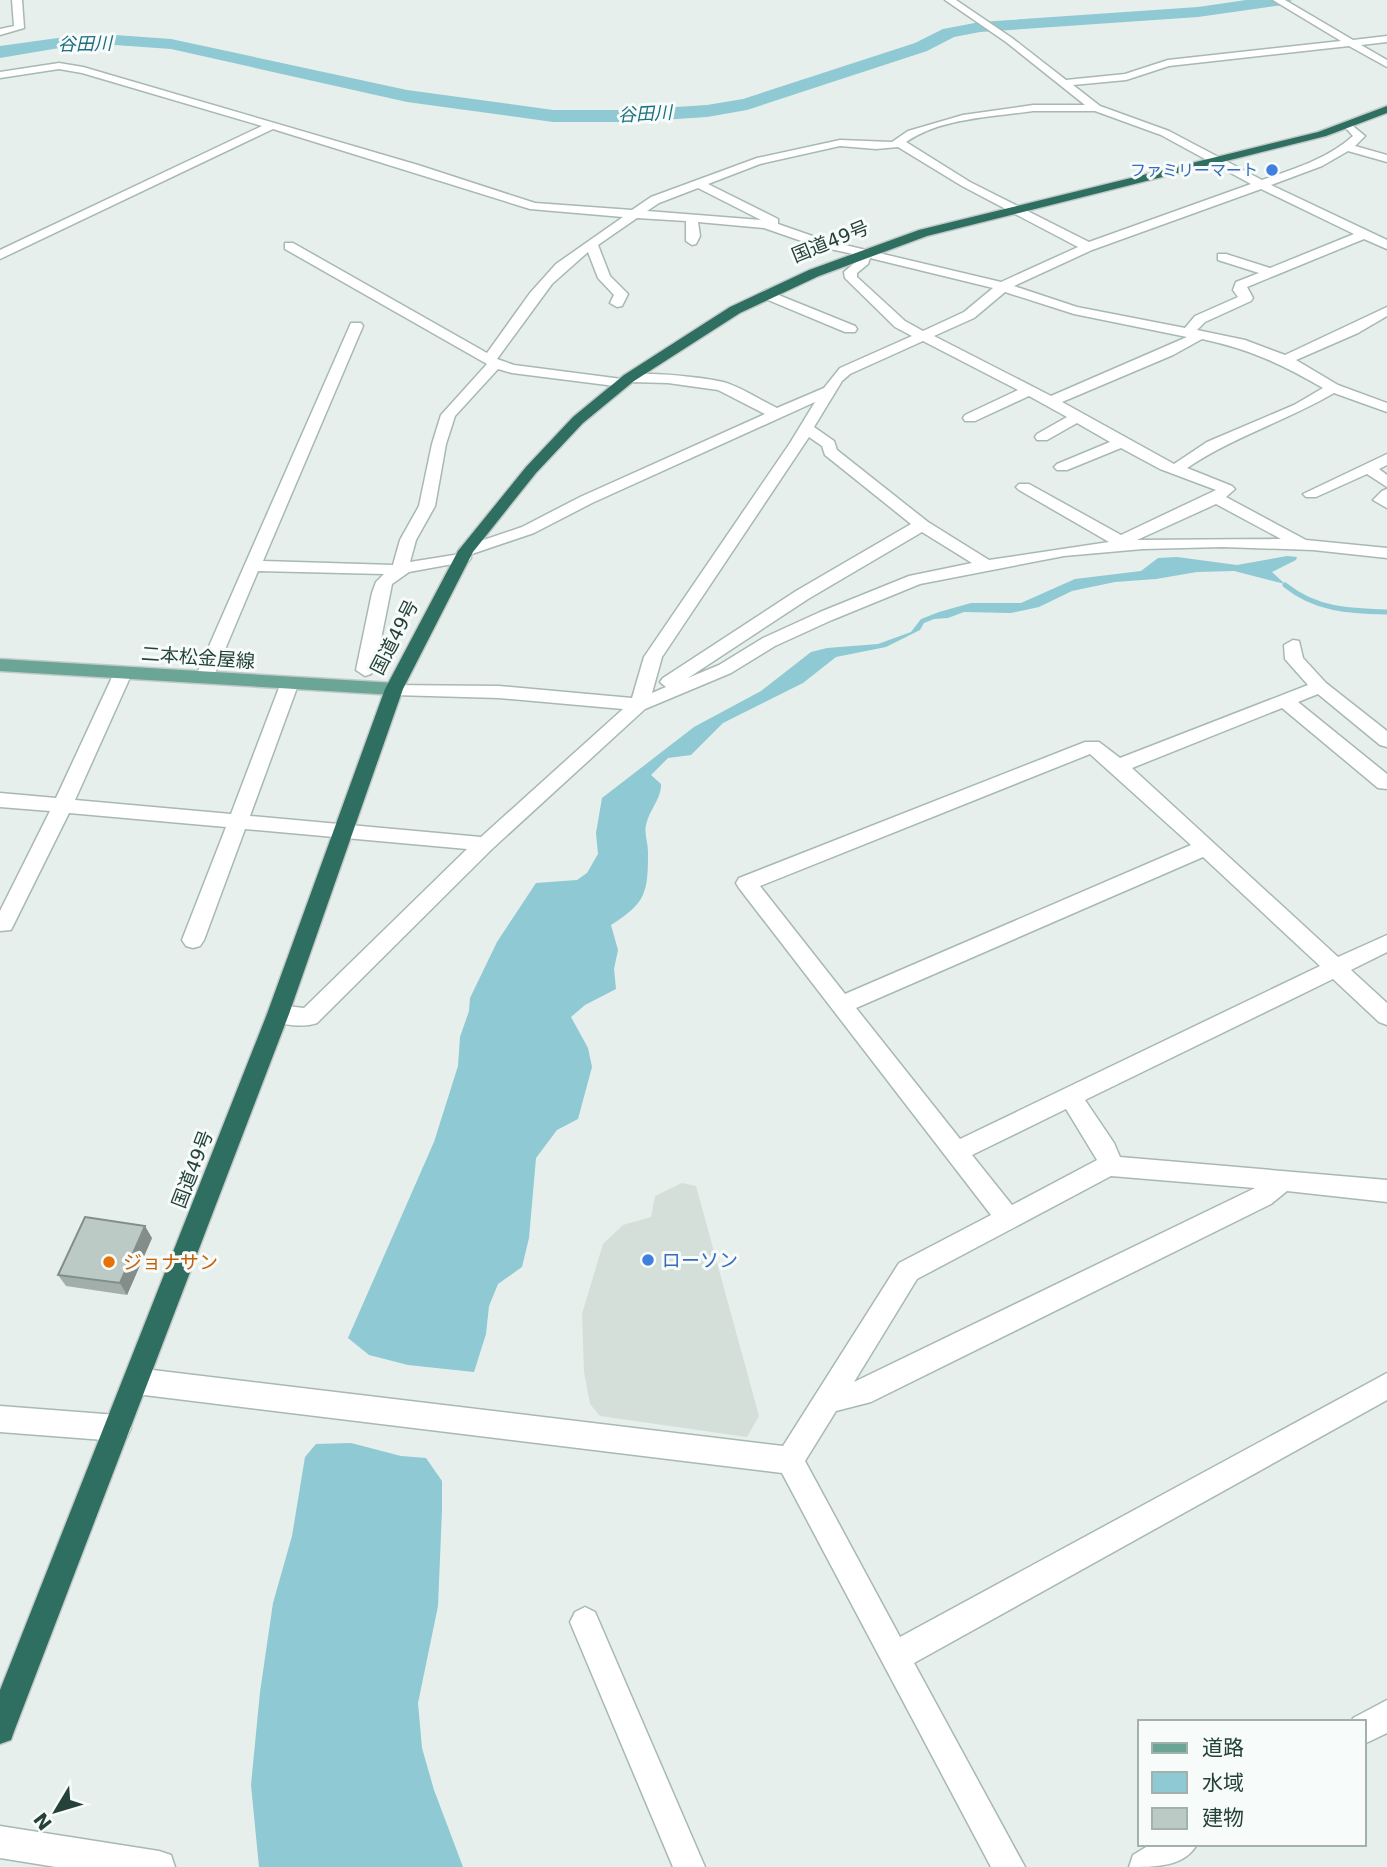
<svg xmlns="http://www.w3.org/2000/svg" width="1387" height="1867" viewBox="0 0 1387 1867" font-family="'DejaVu Sans','Noto Sans JP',sans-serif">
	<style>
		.built { fill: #d4dfda }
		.water { fill: #8ec9d4 }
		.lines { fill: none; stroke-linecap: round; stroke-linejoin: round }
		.stream { stroke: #8ec9d4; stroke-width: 5 }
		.river { fill: #8ec9d4; fill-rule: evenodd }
		.minor-casing { stroke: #a8b8b2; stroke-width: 3 }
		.major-casing { stroke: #c2cac8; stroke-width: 3 }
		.highway-casing { stroke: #c2cac8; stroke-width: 3 }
		.minor { fill: #fff; fill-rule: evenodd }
		.major { fill: #6aa596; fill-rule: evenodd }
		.highway { fill: #2f6f62; fill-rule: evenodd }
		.wall { fill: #a1aea9 }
		.shaded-wall { fill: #838d89 }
		.building { fill: #bbcac4; stroke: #838d89; stroke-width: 2 }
		.shop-dot { fill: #3f7fe0; stroke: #f7fbf9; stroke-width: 2.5 }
		.food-dot { fill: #e8710a; stroke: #f7fbf9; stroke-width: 2.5 }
		.labels { text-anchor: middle; stroke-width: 6; stroke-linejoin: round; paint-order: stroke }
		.far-shop-label { font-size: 16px; fill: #366cbe; stroke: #f7fbf9; text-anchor: end }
		.far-water-label { font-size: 18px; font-style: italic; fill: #1c6f80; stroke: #f7fbf9 }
		.street-label { font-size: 19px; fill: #24423a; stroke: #f7fbf9 }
		.shop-label { font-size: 19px; fill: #366cbe; stroke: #f7fbf9; text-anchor: start }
		.food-label { font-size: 19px; fill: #c56008; stroke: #f7fbf9; text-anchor: start }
	</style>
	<rect width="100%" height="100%" fill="#e6efeb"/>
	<!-- built -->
	<path class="built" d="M682,1183L696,1186L759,1416L747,1437L600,1416L590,1404L584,1372L582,1314L603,1244L623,1225L651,1217L655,1196Z"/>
	<!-- water -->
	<path class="water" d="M1287,556L1297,557L1296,560L1272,572L1285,584L1234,571L1197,572L1156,579L1115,582L1072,591L1039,607L1011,613L964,612L948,618L934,619L924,623L920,630L886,647L836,657L803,683L723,723L691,755L668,758L651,775L661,784C662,798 649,810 646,825C644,833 648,843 648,852C648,893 646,903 611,925L618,950L614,969L616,989L585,1005L571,1017L588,1048L592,1067L578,1119L557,1130L536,1158L529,1238L522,1267L498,1284L489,1306L486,1334L474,1372L408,1365L369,1355L348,1338L434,1142L458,1066L460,1037L469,1011L470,998L497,942L536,883L577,880L587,873L598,854L596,833L602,798L694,727L761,691L811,652L827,648L878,644L911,632L921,619L939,612L971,603H1021L1075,579L1141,571L1158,558L1177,557L1237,565Z
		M351,1443L401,1456L426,1458L442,1481V1510L438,1606L418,1703L422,1748L434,1790L463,1867H259L251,1785L260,1692L273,1603L292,1536L305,1457L316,1444Z"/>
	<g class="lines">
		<!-- stream -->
		<path class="stream" d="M1285,585C1316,610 1349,611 1387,612"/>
		<!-- river -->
		<path class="river" d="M1246,0H1292L1283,5L1198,17L980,32L954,37L927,51L747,110L707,117L630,122H553L407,102L171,49L115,45L65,47L0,58V46L65,37L115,35L171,39L407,90L553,110H630L707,105L743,99L915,43L943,29L980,22L1198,7Z"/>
		<!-- minor casing -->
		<g class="minor-casing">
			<path id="minor" d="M12,0H22L24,28L0,35V29L14,26Z
				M945,0H956L1012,38L1066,80L1125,74L1168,60L1341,41L1273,0H1285L1353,40L1387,36V42L1361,45L1387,60V67L1349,46L1169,66L1126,80L1073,85L1100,106L1169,131L1262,180C1294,169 1327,159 1353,136L1343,125L1348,122L1365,136L1355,146L1387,155V162L1348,151L1322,166L1271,185L1387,240V249L1364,239L1247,287L1253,298L1251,301L1205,322L1197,330L1245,340L1285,355L1387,307V316L1358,333L1296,360L1338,385L1387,403V412L1334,393C1286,421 1233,437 1187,468L1232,486L1235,489L1226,497L1306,540L1387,548V558L1313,550L1223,547L1143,549L1064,556L920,584L832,620L775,646L731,673L645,709L492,849L317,1023C303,1028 284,1025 270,1020L267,1014L270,1008L278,1005L304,1008L467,849L245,829L204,940L200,946L193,948L186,946L182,940L226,827L69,813L11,930L0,931V911L50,811L0,807V793L56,798L114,673L123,667L132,673L75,800L231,814L280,685L289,679L298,685L250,816L481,837L623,709L499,698L394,695L388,693L385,689L388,685L499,686L632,698L644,657L790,443L815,402L592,503L534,533L469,555L471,558L469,561L409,572L392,584L377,659L371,674L365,676L356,670L372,593L376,582L384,574L258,571L213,678L210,682H198L195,678L351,323H361L363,326L263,561L393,565L400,540L419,506L432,444L441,415L487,364L285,249V243H293L487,353L530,293L556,264L623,217L530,209L273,129L0,259V250L262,126L82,73L59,69L0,78V72L59,63L83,67L418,165L535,203L632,210L651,197L757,158L840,140L892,142L908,131L963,115L1033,105H1085L1006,42ZM1033,111H1095L1161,135L1251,184L1089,242L970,182L906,142C940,118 992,117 1033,111ZM840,146L876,149L898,147L962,186L1078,247L1001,282L824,240L778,224V219L708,184L760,164ZM698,188L761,220L647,211L659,203ZM1261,189L1354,234L1270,268L1226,254H1218V260L1259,273L1236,282L1233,290L1238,297L1195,316L1185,328L1077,307L1014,286L1092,250ZM637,218L686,221V241L692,245L696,244L700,236L698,222L764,228L816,246L858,255V260L844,272L845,278L895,327L912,336L840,368L824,388L777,408C760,400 741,387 723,382C707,378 630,368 622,379L514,365L497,359L552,284L588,252L598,278L614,295L610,303L617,307L622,306L628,294L610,276L598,245ZM870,258L993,288L964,312L923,331L905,321L857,277V273L868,264ZM1005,292L1074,314L1187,337L1051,396L934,336L974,318ZM1202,339C1249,349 1282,364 1323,388L1294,405L1207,442L1174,464L1062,402L1173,355ZM923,341L1018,390L965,415L963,418L965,421H975L1029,396L1067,417L1037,434L1035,437L1037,440H1047L1077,423L1110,442L1057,464L1054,467L1057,470H1067L1121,448L1160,469L1216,490L1121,535L1029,484H1019L1016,487L1019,490L1109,542L989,560L928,522L837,450L834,441L814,427L842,381L850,374ZM498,369L512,373L623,387L630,382L668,383L718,390L765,414L580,497L522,527L460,548V554L410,562L416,540L435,506L446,444L455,416ZM809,437L822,446L825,455L911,524L796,591L663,678L660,682L666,687L652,693L662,657ZM1216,504L1281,539L1137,540ZM922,532L972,563L909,576L820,612L763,638L719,665L688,678L808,599Z
				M766,290L855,326L857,329L855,332H845L761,297L759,294Z
				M1387,454V465L1379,469L1387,475V487L1367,474L1316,497H1306L1303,494Z
				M1387,489V508L1373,500L1382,491Z
				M1293,640L1299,641L1303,658L1326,683L1387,731V747L1380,745L1318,694L1298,702L1387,774V789L1378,788L1282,708L1132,768L1338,957L1387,935V952L1351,970L1387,1003V1025L1379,1022L1333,979L1085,1100L1114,1143L1120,1157L1387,1180V1202L1287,1191L1271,1204L871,1402L836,1411L805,1461L900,1637L1387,1373V1400L914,1663L1025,1867H991L782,1473L136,1394L127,1390L123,1381L127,1372L136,1368L783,1446L899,1263L991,1215L739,888L736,883L739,878L1085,742H1099L1120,758L1308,685L1285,659L1284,645ZM1090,754L1191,845L845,994L760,886ZM1203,857L1320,966L960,1139L856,1008ZM1066,1109L1097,1160L1012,1205L972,1155ZM1111,1176L1255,1188L854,1382L917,1279Z
				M0,1406L117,1415L127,1419L131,1428L127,1437L117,1441L0,1432Z
				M585,1607L595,1612L705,1867H673L570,1622L575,1612Z
				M1387,1700V1733L1364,1744V1722H1352L1353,1718Z
				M0,1826L159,1851L171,1855L175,1867H56L0,1858Z
				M1151,1844H1197C1185,1867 1155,1867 1129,1867L1133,1855Z"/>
		</g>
		<!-- major casing -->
		<g class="major-casing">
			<path id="major" d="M0,659L394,683L403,689L394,695L0,671Z"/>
		</g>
		<!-- highway casing -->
		<g class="highway-casing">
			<path id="highway" d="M1387,106V113L1326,136L927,236L819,276L740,313L634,381L583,423L536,473L473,552L403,689L289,1014L15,1729L11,1740L0,1744V1690L267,1014L385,689L458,551L526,467L573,417L624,375L730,307L809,270L919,230L1318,132Z"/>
		</g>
		<!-- minor -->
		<use href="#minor" class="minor"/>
		<!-- major -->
		<use href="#major" class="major"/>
		<!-- highway -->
		<use href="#highway" class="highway"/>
	</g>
	<!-- wall -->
	<path class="wall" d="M152,1238L127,1295L66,1286L58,1275Z"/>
	<!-- shaded-wall -->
	<path class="shaded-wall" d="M145,1226L152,1238L127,1295L120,1283Z"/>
	<!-- building -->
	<path class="building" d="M85,1217L145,1226L120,1283L58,1275Z"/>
	<!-- markers -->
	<g class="shop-dot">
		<circle cx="1272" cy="170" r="7"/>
		<circle cx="648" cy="1260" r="7"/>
	</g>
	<circle class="food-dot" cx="109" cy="1262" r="7"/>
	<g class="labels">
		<!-- far-shop labels -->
		<g class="far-shop-label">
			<text x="1258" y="176">ファミリーマート</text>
		</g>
		<!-- far-water labels -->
		<g class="far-water-label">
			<text transform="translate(85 44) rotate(-1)" y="6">谷田川</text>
			<text transform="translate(645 114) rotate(-3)" y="6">谷田川</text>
		</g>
		<!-- street labels -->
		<g class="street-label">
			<text transform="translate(830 241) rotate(-22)" y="7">国道49号</text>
			<text transform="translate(394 637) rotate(-63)" y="7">国道49号</text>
			<text transform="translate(198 657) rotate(4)" y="7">二本松金屋線</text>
			<text transform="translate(192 1169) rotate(-69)" y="7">国道49号</text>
		</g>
		<!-- shop labels -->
		<g class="shop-label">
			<text x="662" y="1267">ローソン</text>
		</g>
		<!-- food labels -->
		<g class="food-label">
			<text x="123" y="1269">ジョナサン</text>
		</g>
	</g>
	<!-- legend -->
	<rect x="1138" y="1720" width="228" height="126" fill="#f7fbf9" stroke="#a3b1ad" stroke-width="2"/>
	<rect x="1152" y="1743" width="35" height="10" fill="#6aa596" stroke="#a3b1ad" stroke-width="2"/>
	<text x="1202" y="1755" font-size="21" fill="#24423a">道路</text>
	<rect x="1152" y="1772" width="35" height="21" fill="#8ec9d4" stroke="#a3b1ad" stroke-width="2"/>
	<text x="1202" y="1790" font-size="21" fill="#24423a">水域</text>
	<rect x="1152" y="1808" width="35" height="21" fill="#bbcac4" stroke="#a3b1ad" stroke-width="2"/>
	<text x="1202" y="1825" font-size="21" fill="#24423a">建物</text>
	<!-- north arrow -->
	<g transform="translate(56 1811) rotate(232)" stroke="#f7fbf9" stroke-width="5" paint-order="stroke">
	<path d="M0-5L12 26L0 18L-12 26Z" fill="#24423a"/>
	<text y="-10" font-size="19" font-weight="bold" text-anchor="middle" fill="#24423a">N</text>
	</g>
</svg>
